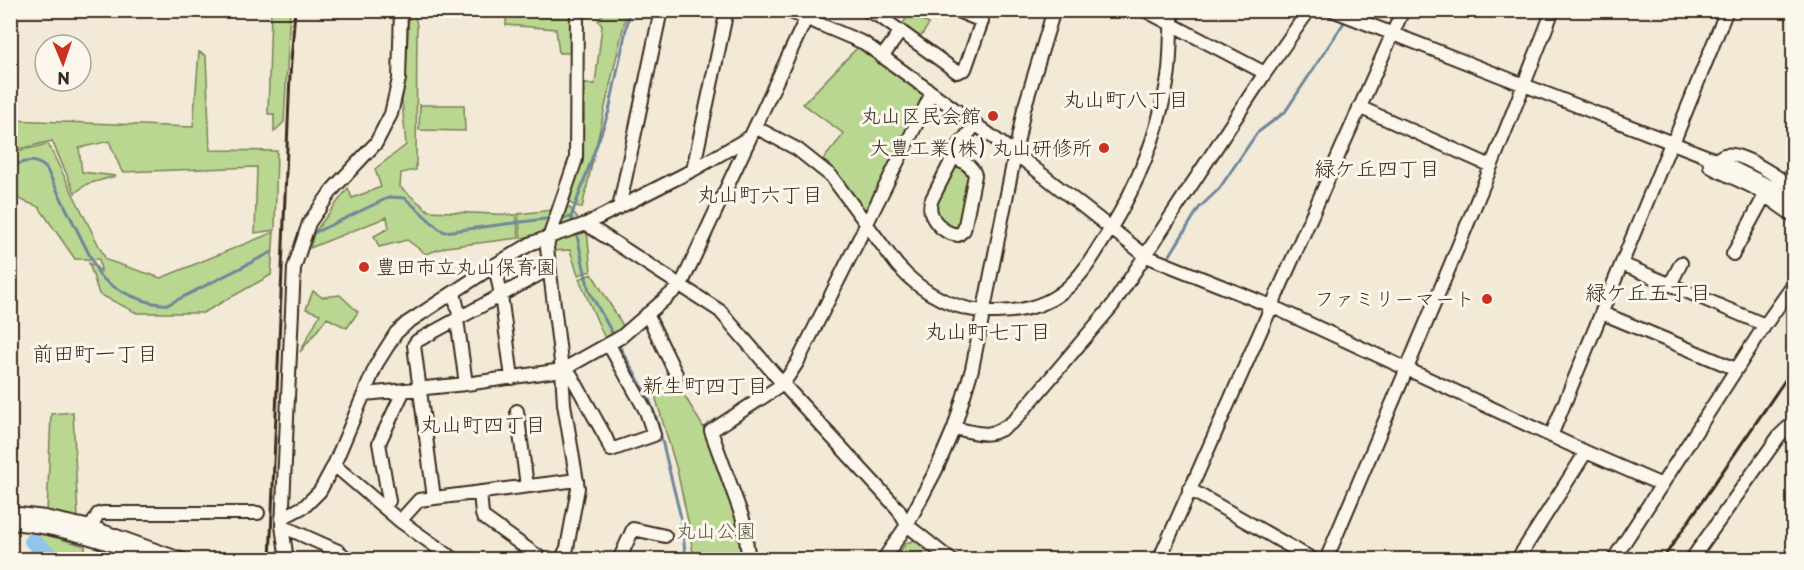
<svg xmlns="http://www.w3.org/2000/svg" width="1804" height="570" viewBox="0 0 1804 570" font-family="'Playpen Sans','Klee One',sans-serif">
	<style>
		.green { fill: #b9d790; stroke: #7a8057; stroke-width: 1.5 }
		.lines { fill: none; stroke-linecap: round; stroke-linejoin: round }
		.stream { stroke: #6e879b; stroke-width: 3 }
		.river { stroke: #90c5ee; stroke-width: 16 }
		.minor-casing { stroke: #3b2a1e; stroke-width: 16 }
		.minor { stroke: #fbf7ec; stroke-width: 12 }
		.rail { stroke: #3b2a1e; stroke-width: 3 }
		.poi-dot { fill: #c8321e; stroke: #fbf7ec; stroke-width: 2 }
		.labels { text-anchor: middle; stroke-width: 6; stroke-linejoin: round; paint-order: stroke }
		.poi-label { font-size: 20px; fill: #3b2a1e; stroke: #fbf7ec; text-anchor: end }
		.park-label { font-size: 20px; fill: #5a553a; stroke: #fbf7ec }
		.neighbourhood-label { font-size: 21px; fill: #3b2a1e; stroke: #fbf7ec }
	</style>
	<rect width="100%" height="100%" fill="#f2ead7"/>
	<filter id="ink" filterUnits="userSpaceOnUse"><feTurbulence type="fractalNoise" baseFrequency=".0167" numOctaves="2"/><feDisplacementMap in="SourceGraphic" scale="12" xChannelSelector="R" yChannelSelector="G"/><feConvolveMatrix kernelMatrix="1 2 1 2 8 2 1 2 1" color-interpolation-filters="sRGB"/></filter>
	<g filter="url(#ink)">
		<!-- green -->
		<path class="green" d="M271,11H290L284,122L274,132V114H268Z
			M409,11H414L417,26L416,170L401,173L400,187L429,211L516,215L519,238L446,247L426,254L407,240L379,247L374,236L389,228L387,217L310,248L314,233L348,188L352,198L381,187L375,169L406,145L402,101L406,69Z
			M506,11H573V53H559L556,29L506,25Z
			M606,11H627L582,208L569,203L579,166L584,118L583,84H595L602,26L598,20Z
			M910,12L929,24L920,38L902,25Z
			M858,47L924,93L925,100L870,211L864,212L821,162L844,134L803,104Z
			M199,52L206,56L210,150L277,151L275,230L255,233L257,167L122,172L109,141L79,148L82,172L116,176L87,184L75,193L52,141L11,151V120L193,127Z
			M420,105H464L465,131L419,130Z
			M48,144L106,260L161,278L274,232L271,275L203,313H137L99,294L89,263L101,271L99,259H75L39,207L11,196V153Z
			M956,166H961L970,174L960,224L954,229C943,226 938,216 934,206L954,167Z
			M570,208L587,230L591,271L578,275L570,250L553,251L545,234L521,238L518,214Z
			M592,274L625,329L606,341L579,279Z
			M313,291L322,297L340,295L358,312L347,328L327,318L300,352L320,314L306,309Z
			M674,378L705,430L739,519L745,559H694L688,521L677,470L653,389Z
			M73,412L78,519L47,513L51,414Z
			M40,533L85,546L86,559H60L37,540Z
			M918,539L942,560H894L906,543Z"/>
		<g class="lines">
			<!-- stream -->
			<path class="stream" d="M10,166C26,162 32,157 46,168L100,276C114,290 148,306 169,304L272,252
				M558,218L571,217
				M574,225L571,217L609,111L630,10
				M576,231L589,291L614,336
				M314,233L390,197L405,198L439,229L445,232L552,218
				M1167,260L1199,208L1219,189L1257,133L1285,112L1347,18
				M617,342L649,399L657,420L681,518L686,560"/>
			<!-- river -->
			<path class="river" d="M32,541L56,560"/>
			<!-- minor casing -->
			<g class="minor-casing">
				<path id="minor" d="M786,10L864,43L1016,154L1146,256L1271,306L1586,452L1662,485
					M866,10L882,18L957,72L965,69L982,21L955,10
					M1144,10L1265,73
					M1332,10L1716,160L1771,187L1794,204
					M882,57L901,31
					M1359,107L1491,166
					M755,127L797,149L831,176L897,265C923,295 958,312 997,312C1017,312 1041,307 1058,295C1076,283 1088,265 1099,247C1128,203 1150,157 1162,106C1165,94 1168,82 1169,70C1171,50 1170,30 1173,10
					M953,157C962,161 972,165 975,175L964,230L958,235C941,233 925,215 932,199L960,144L975,125
					M1709,157L1710,166L1715,169L1753,187L1794,216
					M1716,160C1719,158 1721,156 1724,155C1741,151 1780,178 1794,189
					M693,170L727,10
					M619,208L661,10
					M586,224L720,311L783,384L898,509L907,525L951,560
					M1733,254L1765,195
					M1622,264L1765,325
					M495,265L501,295L512,378
					M1670,285L1681,263
					M454,293L459,314L457,319L466,384
					M1602,313L1736,369
					M647,314L677,376
					M562,370L571,375L605,436L611,450L654,435L646,411L609,345
					M365,394L466,384L562,370L621,337L681,285L810,10
					M517,411L527,486
					M954,428C983,434 990,440 1015,420L1112,306L1265,73L1309,10
					M1551,436L1671,143L1676,136L1727,10
					M334,465L400,521L455,560
					M1189,489L1314,560
					M480,492L482,514L483,517L543,560
					M434,498L414,345L417,341L549,269
					M389,501L379,443L404,390
					M10,513L45,517L91,527L183,560
					M282,518L305,506L320,491L334,465L377,363L396,333L407,323L495,265L532,243L586,224L693,170L750,137
					M400,521L419,500L577,480
					M10,523C61,527 107,542 155,560
					M282,526L338,551L349,560
					M91,527L98,514L102,513H258
					M287,560L282,526L294,268L309,223L333,189L376,143L391,114L399,79L401,10
					M561,560L567,548L578,488L564,404L562,370L547,248L549,238L576,159L577,10
					M619,560L633,529L665,536
					M749,560L743,519L711,431L783,384L797,363L932,93
					M883,560L907,525L936,470L954,428L972,369L1024,109L1054,10
					M1159,560L1403,10
					M1326,560C1403,377 1482,195 1553,10
					M1517,560L1586,452
					M1613,560L1765,325L1794,284
					M1691,560L1779,436L1794,422"/>
			</g>
			<!-- minor -->
			<use href="#minor" class="minor"/>
			<!-- rail -->
			<path class="rail" d="M270,560L290,75L295,10
				M1662,560L1794,367"/>
		</g>
	</g>
	<!-- markers -->
	<g class="poi-dot">
		<circle cx="993" cy="116" r="6"/>
		<circle cx="1104" cy="148" r="6"/>
		<circle cx="364" cy="267" r="6"/>
		<circle cx="1487" cy="299" r="6"/>
	</g>
	<g class="labels">
		<!-- poi labels -->
		<g class="poi-label">
			<text x="981" y="123">丸山区民会館</text>
			<text x="1092" y="155">大豊工業(株) 丸山研修所</text>
			<text x="376" y="274" text-anchor="start">豊田市立丸山保育園</text>
			<text x="1475" y="306">ファミリーマート</text>
		</g>
		<!-- park labels -->
		<g class="park-label">
			<text x="716" y="538">丸山公園</text>
		</g>
		<!-- neighbourhood labels -->
		<g class="neighbourhood-label">
			<text x="1126" y="107">丸山町八丁目</text>
			<text x="1377" y="176">緑ケ丘四丁目</text>
			<text x="760" y="202">丸山町六丁目</text>
			<text x="1648" y="300">緑ケ丘五丁目</text>
			<text x="988" y="339">丸山町七丁目</text>
			<text x="95" y="361">前田町一丁目</text>
			<text x="705" y="393">新生町四丁目</text>
			<text x="483" y="432">丸山町四丁目</text>
		</g>
	</g>
	<!-- margin -->
	<rect width="1804" height="570" fill="none" stroke="#fbf7ec" stroke-width="36"/>
	<rect x="18" y="18" width="1768" height="534" fill="none" stroke="#3b2a1e" stroke-width="2" filter="url(#ink)"/>
	<!-- north arrow -->
	<g transform="translate(63 63) rotate(178)"><circle r="28" fill="#fbf7ec" stroke="#aea59a" stroke-width="1.5"/>
	<path d="M0-4.5L10 22L0 15L-10 22Z" fill="#c8321e"/>
	<text y="-9" font-size="16" font-weight="bold" text-anchor="middle" fill="#3b2a1e">N</text>
	</g>
</svg>
